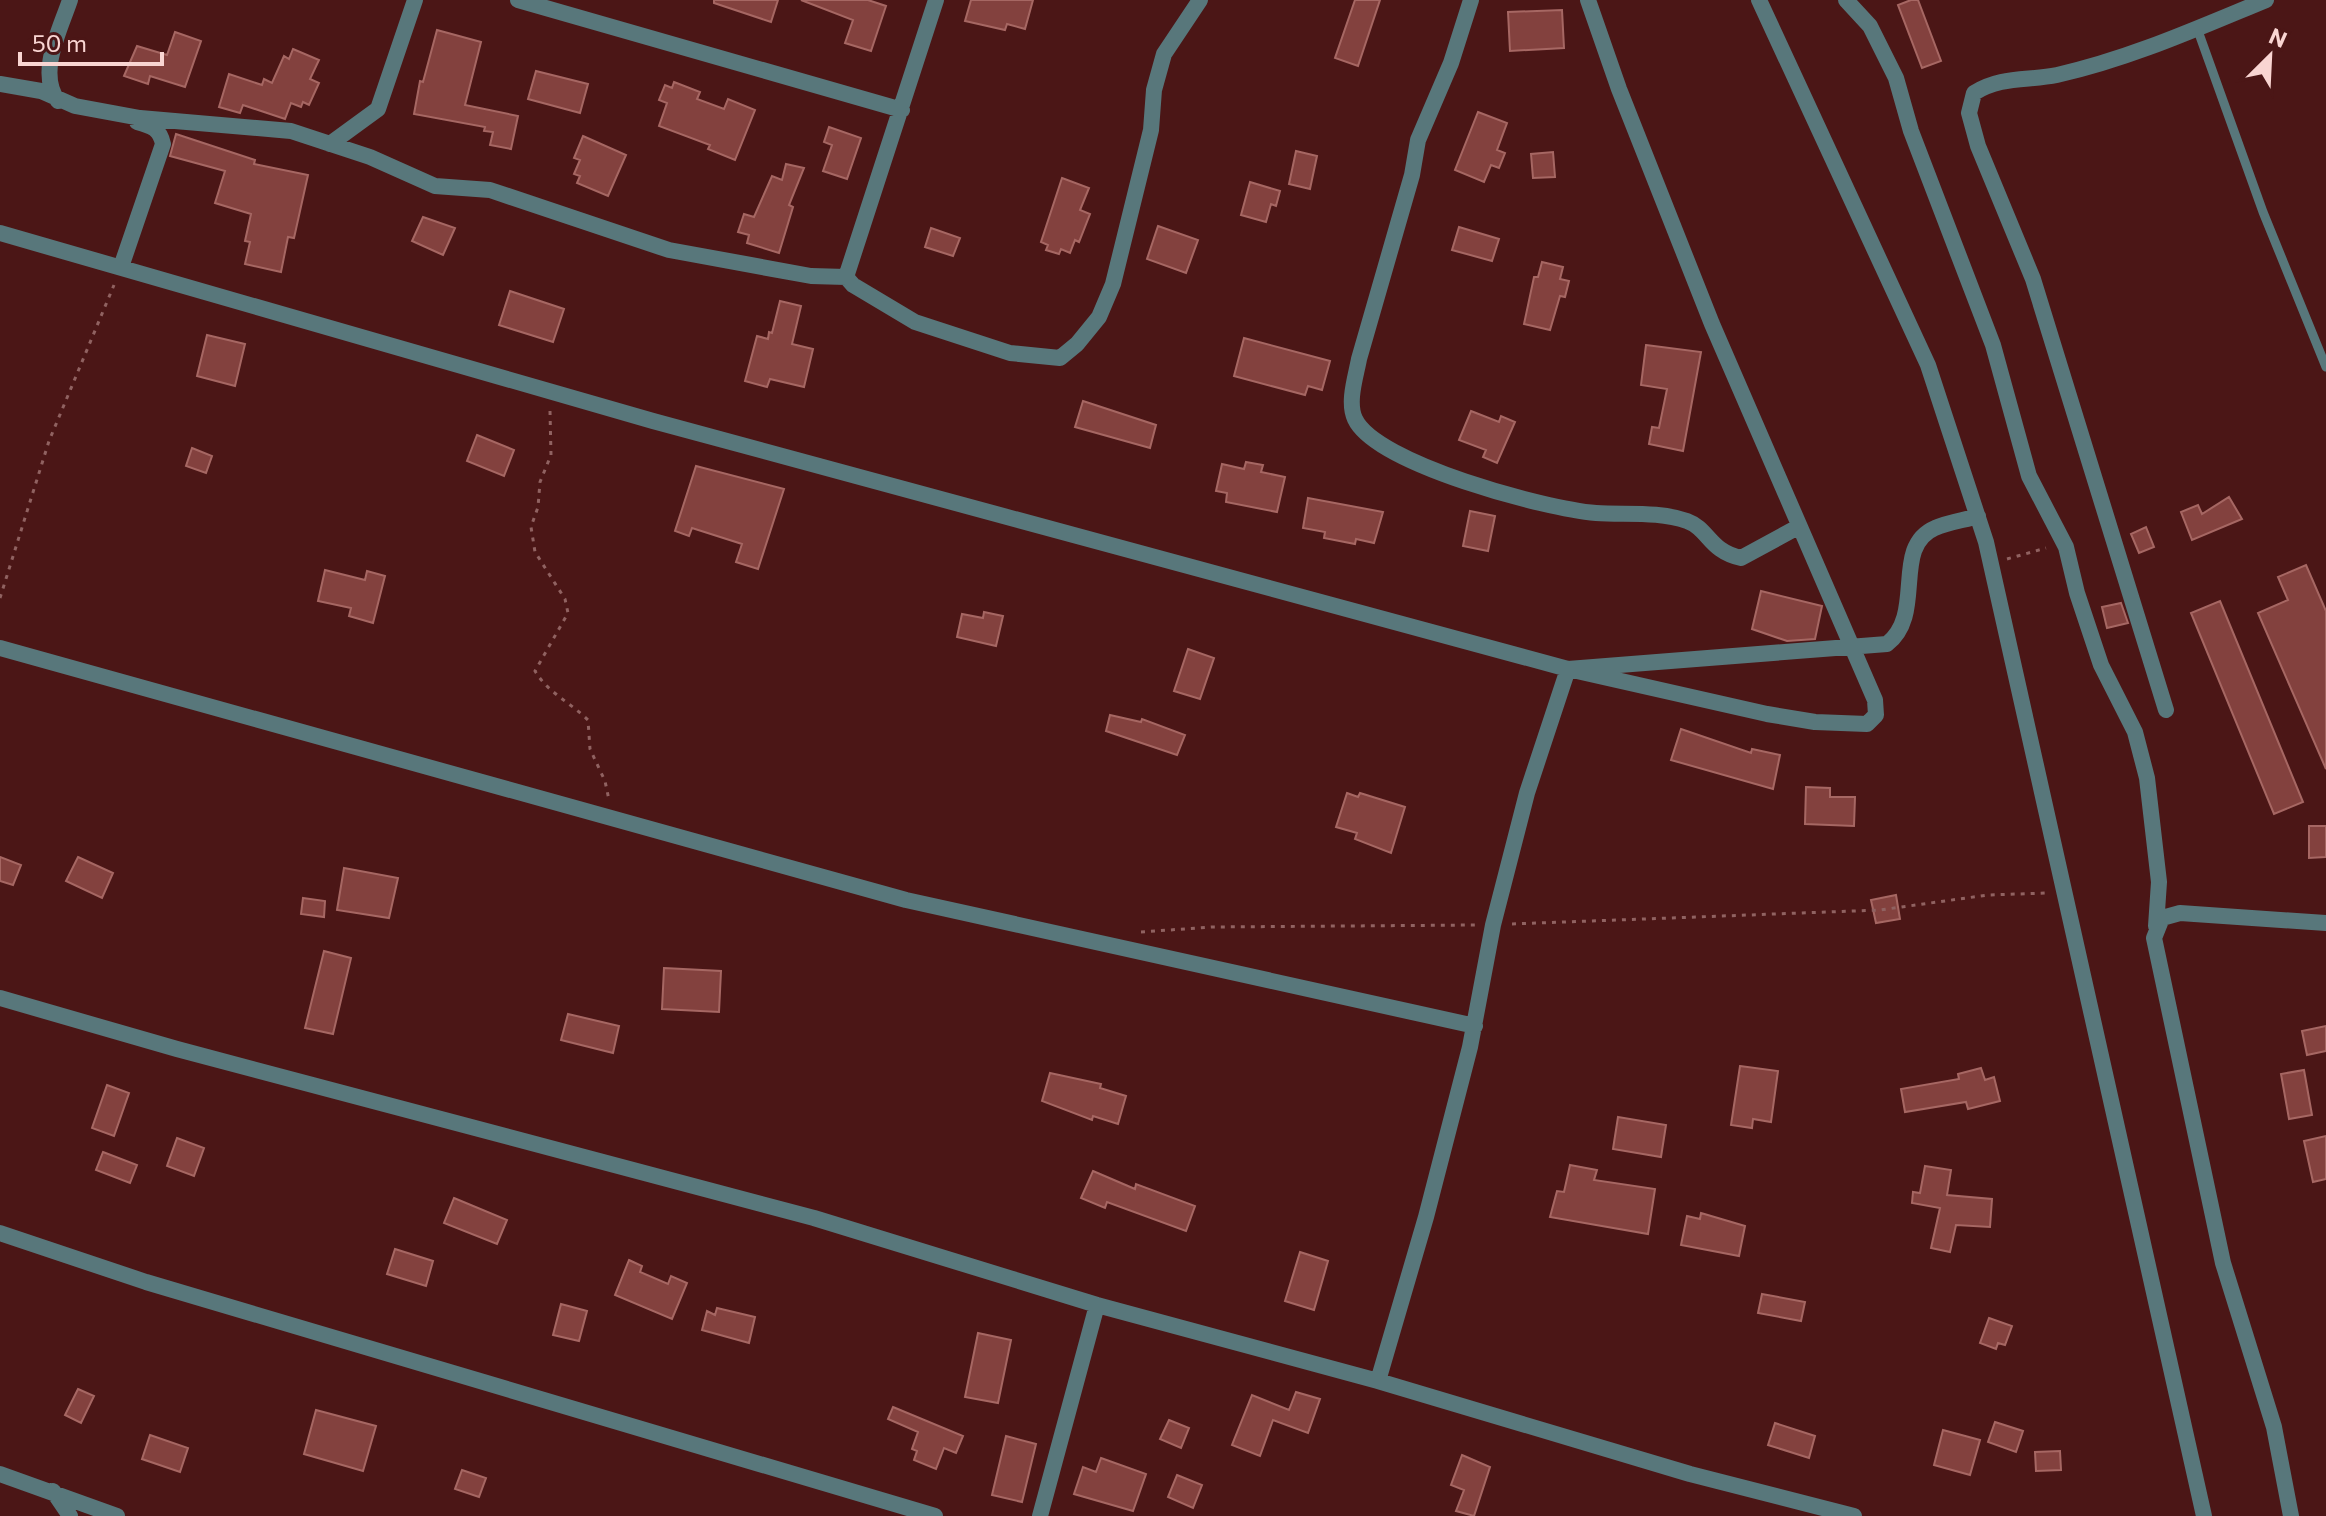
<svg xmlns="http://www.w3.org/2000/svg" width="2326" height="1516" viewBox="0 0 2326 1516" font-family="Commissioner,sans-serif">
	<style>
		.building { fill: #83413e; stroke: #a66763; stroke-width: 2 }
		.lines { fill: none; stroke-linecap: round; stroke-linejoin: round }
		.path { stroke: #906261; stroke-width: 3; stroke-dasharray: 4 6; stroke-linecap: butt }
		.service { stroke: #58777b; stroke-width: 9 }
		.minor { stroke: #58777b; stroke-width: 16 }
	</style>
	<rect width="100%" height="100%" fill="#4b1616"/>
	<!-- building -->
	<path class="building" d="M714,0H778L771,22L714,3Z
		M801,0H868L886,6L871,51L845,43L853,20Z
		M971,0H1033L1025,29L1007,24L1005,30L965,21Z
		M1355,0H1380L1358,66L1335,58Z
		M1911,0H1918L1941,61L1922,68L1898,5Z
		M1562,10L1564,48L1510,51L1508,12Z
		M437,30L481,42L465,105L518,116L511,149L490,145L493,132L484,131L485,127L414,114L420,81L423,82Z
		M175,32L201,41L185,87L150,76L148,84L124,76L137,46L167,55Z
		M293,49L319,60L310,79L319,83L309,105L303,102L301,107L291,103L285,119L243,105L240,113L219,107L229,74L262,85L264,79L272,83L284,56L289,59Z
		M536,71L588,84L580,113L528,99Z
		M674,82L700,92L697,99L724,109L728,99L755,110L735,160L708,149L710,145L659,126L667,103L659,100L665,85L672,88Z
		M1478,112L1507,123L1497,150L1505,153L1499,168L1491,165L1484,182L1455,170Z
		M829,127L861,138L847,179L823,171L832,145L824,142Z
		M176,134L255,160L254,164L308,175L294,238L288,237L281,272L245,264L250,242L245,241L251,214L215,203L225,171L170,156Z
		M583,136L626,155L608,196L577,183L580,176L574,174L580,160L574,158Z
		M1296,151L1317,156L1310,189L1289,184Z
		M1553,152L1555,177L1533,178L1531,154Z
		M786,164L804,168L789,205L793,207L779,253L747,243L749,235L738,232L744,214L754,217L772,176L782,180Z
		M1062,178L1089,188L1080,210L1090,214L1079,242L1075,240L1070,253L1061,249L1059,254L1046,250L1048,245L1041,242Z
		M1250,182L1280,191L1276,206L1271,204L1266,222L1241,215Z
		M423,217L455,228L443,255L412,241Z
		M1158,226L1198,240L1186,273L1147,259Z
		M1459,227L1499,239L1492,261L1452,250Z
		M931,228L960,238L953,256L925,247Z
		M1542,262L1563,267L1560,279L1569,281L1565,297L1560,296L1550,330L1524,324L1534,277H1538Z
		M510,291L564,309L553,342L499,325Z
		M780,301L801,306L792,344L813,349L804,387L770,379L767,387L745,381L757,336L768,339L769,332L772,333Z
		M207,335L245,344L235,386L197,376Z
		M1244,338L1330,361L1322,390L1308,386L1305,395L1234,376Z
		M1646,345L1701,352L1683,451L1649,444L1652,427L1659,428L1667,389L1641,385Z
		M1083,401L1156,425L1150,448L1075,427Z
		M1471,411L1499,422L1501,416L1515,422L1497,463L1483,457L1486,450L1459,440Z
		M477,435L514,450L504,476L467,461Z
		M192,448L212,456L206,473L186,466Z
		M1246,462L1263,465L1261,472L1285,477L1277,512L1226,502L1227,493L1216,491L1222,464L1244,469Z
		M696,466L784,489L758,569L736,562L742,544L692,528L689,536L675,531Z
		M2229,497L2242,519L2192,540L2181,512L2198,505L2202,514Z
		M1308,498L1383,512L1374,543L1356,539L1355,544L1324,538L1325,532L1303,528Z
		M1470,511L1495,516L1488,551L1463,546Z
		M2146,527L2154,547L2139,553L2131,534Z
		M2306,565L2326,611V769L2258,613L2288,600L2278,577Z
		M325,570L365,580L367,571L385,576L373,623L349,616L351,608L318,601Z
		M1761,591L1822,606L1815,639L1787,641L1752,629Z
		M2220,601L2303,802L2274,814L2191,613Z
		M2121,603L2128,623L2107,628L2102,607Z
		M984,612L1003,616L996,646L957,637L962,614L983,618Z
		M1188,649L1214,658L1200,699L1174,691Z
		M1110,715L1141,722L1142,719L1185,735L1177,755L1106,731Z
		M1681,729L1751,753L1752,749L1780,755L1773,789L1671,760Z
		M1806,787L1830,788V797H1855L1854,826L1805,824Z
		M1347,793L1358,797L1360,793L1405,807L1391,853L1355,839L1357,833L1336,827Z
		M2309,826H2326V857L2309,858Z
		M0,857L21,865L13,885L0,881Z
		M78,857L113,873L102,898L66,881Z
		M344,868L398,878L389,918L337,910Z
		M1896,895L1900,919L1876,923L1871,900Z
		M303,898L325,901L324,917L301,914Z
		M324,951L351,958L333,1034L305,1028Z
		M664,968L721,971L719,1012L662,1009Z
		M568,1014L619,1026L613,1053L561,1040Z
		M2326,1026V1051L2307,1055L2302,1031Z
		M1740,1066L1778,1071L1771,1122L1753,1119L1752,1128L1731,1125Z
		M1981,1068L1985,1080L1994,1077L2000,1101L1968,1109L1966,1102L1905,1112L1901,1089L1959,1079L1958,1074Z
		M2304,1070L2312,1115L2289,1119L2281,1074Z
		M1050,1073L1101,1084L1100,1088L1126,1096L1118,1124L1093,1116L1092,1120L1042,1101Z
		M107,1085L129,1093L114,1136L92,1128Z
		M1618,1117L1666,1125L1661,1157L1613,1149Z
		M2326,1136V1179L2313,1182L2304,1141Z
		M177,1138L204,1148L194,1176L167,1166Z
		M103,1152L137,1165L130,1183L96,1170Z
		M1570,1165L1597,1170L1594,1180L1655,1189L1648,1234L1550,1217L1557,1191L1564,1192Z
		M1925,1166L1951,1170L1947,1195L1992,1199L1990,1227L1956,1225L1950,1252L1931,1248L1940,1208L1912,1203L1913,1192L1920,1193Z
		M1093,1171L1135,1189L1136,1184L1195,1206L1186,1231L1107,1202L1105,1208L1081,1198Z
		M454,1198L507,1220L497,1244L444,1223Z
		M1701,1213L1745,1226L1739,1256L1681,1245L1687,1216L1700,1219Z
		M395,1249L433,1261L426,1286L387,1274Z
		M1300,1252L1328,1261L1314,1310L1285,1301Z
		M629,1260L642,1266L640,1272L668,1284L671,1276L687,1283L672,1319L615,1295Z
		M1762,1294L1805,1302L1801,1321L1758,1313Z
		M561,1304L587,1311L579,1341L553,1335Z
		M717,1308L755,1317L749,1343L702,1330L707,1311L715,1315Z
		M1989,1318L2012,1326L2005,1345L1998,1343L1996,1349L1980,1343Z
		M978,1333L1011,1340L998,1403L965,1397Z
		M78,1389L94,1396L81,1423L65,1415Z
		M1296,1392L1320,1399L1308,1433L1273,1420L1260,1456L1232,1445L1252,1395L1289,1410Z
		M893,1407L963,1436L956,1453L944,1448L936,1469L914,1460L917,1451L912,1449L918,1432L888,1419Z
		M316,1410L376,1426L363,1471L304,1454Z
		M1169,1420L1189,1428L1181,1448L1160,1439Z
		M1995,1422L2023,1431L2016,1452L1988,1442Z
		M1775,1423L1815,1436L1809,1458L1768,1445Z
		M1943,1430L1980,1440L1970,1475L1934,1465Z
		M150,1435L188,1448L180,1472L142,1459Z
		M1006,1436L1036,1444L1022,1502L992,1495Z
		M2060,1451L2061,1470L2036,1471L2035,1452Z
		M1462,1455L1490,1467L1474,1516L1456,1511L1464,1490L1451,1485Z
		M1101,1458L1146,1474L1133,1511L1074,1494L1083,1467L1096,1472Z
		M462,1470L486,1478L479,1497L455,1489Z
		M1177,1475L1202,1485L1193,1508L1168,1497Z"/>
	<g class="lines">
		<!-- path -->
		<path class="path" d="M550,411L551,455L540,482L538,507L531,527L535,552L565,599L568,613L535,671C548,693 570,702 588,720L590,749L605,781L609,800
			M2007,559L2046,548
			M0,598L49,441L114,285
			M1512,924L1880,910L1988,895L2047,893
			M1141,932L1212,927L1477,925"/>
		<!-- service -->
		<path class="service" d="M2197,28L2263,212L2326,367"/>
		<!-- minor -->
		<path class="minor" d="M518,0L902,110
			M1471,0L1451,63L1418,140L1412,175L1359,359C1356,376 1347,402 1355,419C1376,464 1546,509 1596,513C1625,515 1659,511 1687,521C1709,529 1709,551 1741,558L1798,527
			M1759,0L1928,365L1986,542L2204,1516
			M1846,0L1870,26L1896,78L1911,131L1993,345L2029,476L2066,547L2077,593L2101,665L2135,732L2147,778L2159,882L2156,926
			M0,84L41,91L75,106L140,118L291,131L370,157L435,186L490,190L669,250L811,276L846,277L853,285L915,322L1010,353L1060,358L1077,344L1099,317L1113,284L1151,130L1154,90L1164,54L1200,0
			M58,101C37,73 60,30 70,0
			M330,144L378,109L415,0
			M0,233L653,421L1568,669L1767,714L1815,722L1867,724L1876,715L1875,700L1712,324L1619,89L1588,0
			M121,267L163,144C160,129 152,126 137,122
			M846,277L936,0
			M0,648L906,900L1475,1026
			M2166,710L2033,279L1978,146L1969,113L1974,93C2001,76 2027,81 2057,75C2129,59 2198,28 2266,0
			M0,998L177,1049L814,1218L1097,1305L1378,1381L1690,1474L1854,1516
			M0,1233L146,1282L935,1516
			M1378,1381L1426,1217L1470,1047L1493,925L1527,793L1568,669L1887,644C1926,614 1891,547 1935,528C1948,522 1965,520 1978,516
			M0,1474L117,1516
			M53,1491L70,1516
			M1040,1516L1097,1305
			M2291,1516L2274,1427L2223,1263L2154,938L2162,918L2180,913L2326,923"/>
	</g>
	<!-- north arrow -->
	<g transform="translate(2270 56) rotate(24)" stroke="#4b1616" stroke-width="6" paint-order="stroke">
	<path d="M0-6L14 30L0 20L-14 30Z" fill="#f9d5d2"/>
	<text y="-12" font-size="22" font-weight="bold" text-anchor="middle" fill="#f9d5d2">N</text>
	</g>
	<!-- scale -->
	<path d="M20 52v12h142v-12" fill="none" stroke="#f9d5d2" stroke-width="4"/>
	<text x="32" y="52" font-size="24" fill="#f9d5d2" stroke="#4b1616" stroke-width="6" paint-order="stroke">50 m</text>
</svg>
